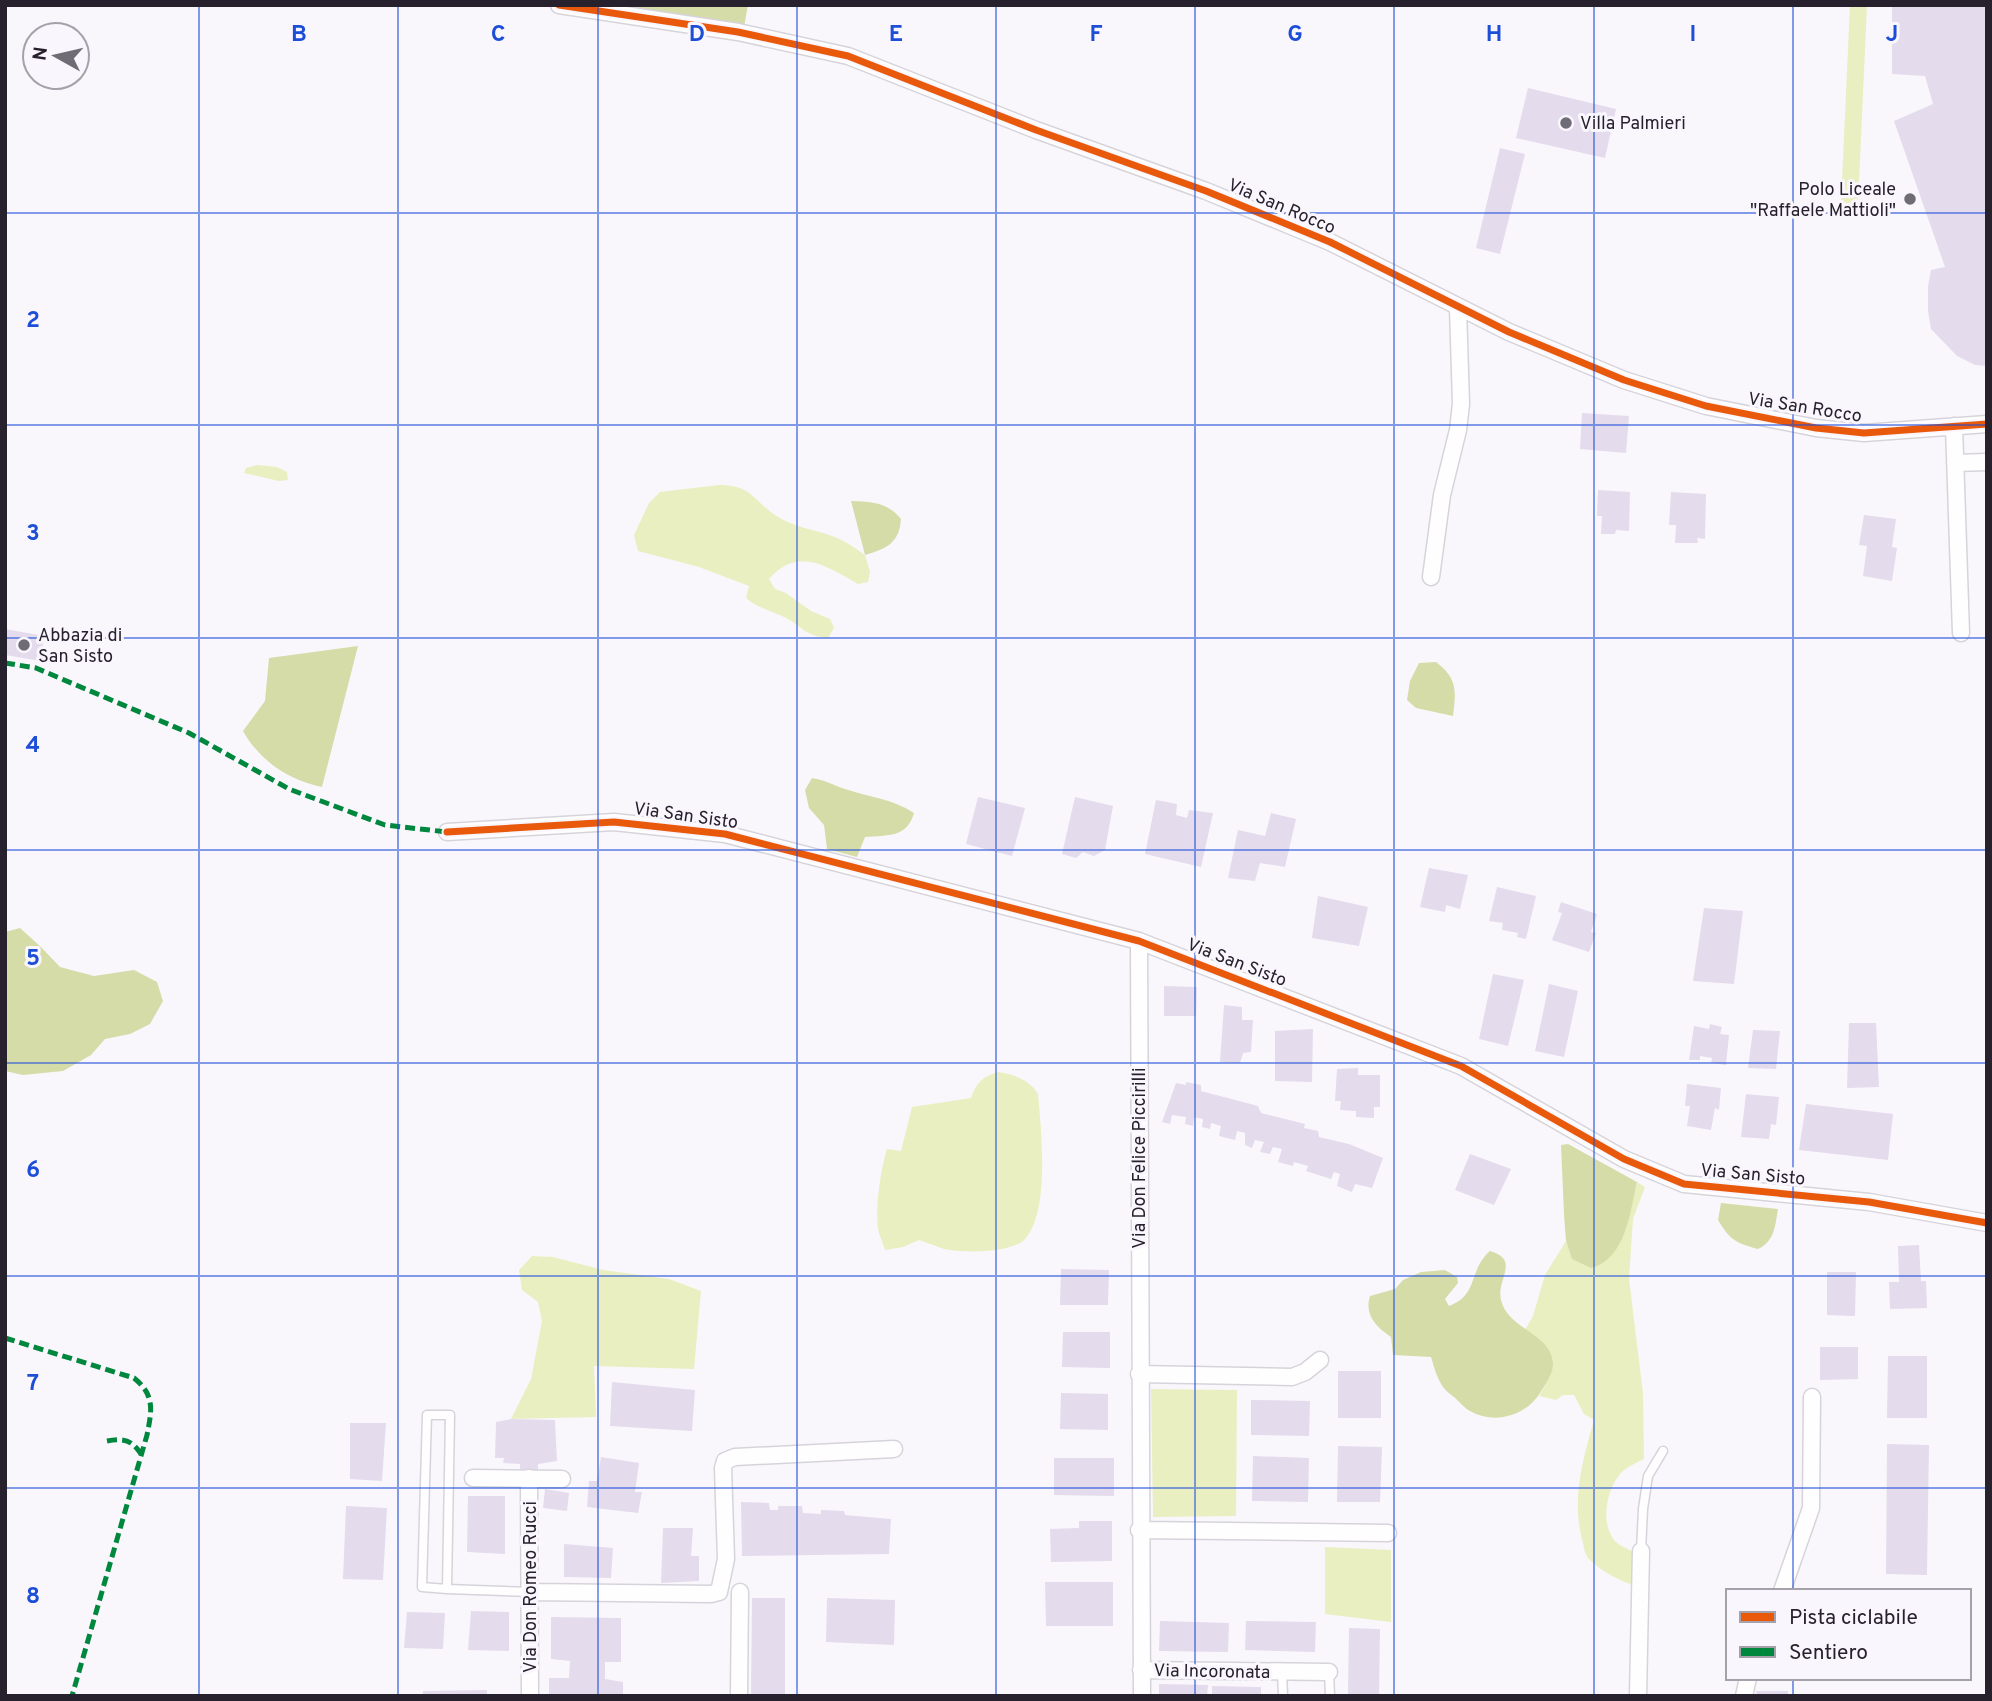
<svg xmlns="http://www.w3.org/2000/svg" width="1992" height="1701" viewBox="0 0 1992 1701" font-family="Overpass,sans-serif">
	<style>
		.green { fill: #eaefc1 }
		.forest { fill: #d6dca8 }
		.building { fill: #e4dbed }
		.lines { fill: none; stroke-linecap: round; stroke-linejoin: round }
		.service-casing { stroke: #d7d3db; stroke-width: 11 }
		.minor-casing { stroke: #d7d3db; stroke-width: 19 }
		.service { stroke: #fefeff; stroke-width: 8 }
		.minor { stroke: #fefeff; stroke-width: 16 }
		.quiet { stroke: #00873e; stroke-width: 5; stroke-dasharray: 10 5; stroke-linecap: butt }
		.cycleway-casing { stroke: #f9f6fd; stroke-width: 11 }
		.cycleway { stroke: #e8590c; stroke-width: 7 }
		.grid { fill: none; stroke: #1d4ed8; stroke-width: 2; stroke-opacity: 0.55 }
		.poi-dot { fill: #706c75; stroke: #f9f6fd; stroke-width: 2.5 }
		.labels { text-anchor: middle; stroke-width: 6; stroke-linejoin: round; paint-order: stroke }
		.poi-label { font-size: 18px; fill: #27212d; stroke: #f9f6fd; text-anchor: start }
		.street-label { font-size: 18px; fill: #27212d; stroke: #f9f6fd }
		.grid-label { font-size: 23px; text-anchor: middle; font-weight: bold; fill: #1d4ed8; stroke: #f9f6fd; stroke-width: 6; stroke-linejoin: round; paint-order: stroke }
	</style>
	<rect width="100%" height="100%" fill="#f9f7fc"/>
	<!-- green -->
	<path class="green" d="M1850,5H1867L1858,204L1841,203Z
		M257,465L277,467L287,472L288,480L279,481L244,473L246,468Z
		M719,485C751,485 752,499 775,515C792,527 813,529 832,536C844,540 855,548 865,555L870,572L868,582L858,584C828,567 798,545 769,579L775,589L786,593L811,611L830,619L834,628L828,638C803,636 802,625 782,616C769,610 758,608 746,598L749,586L699,567L638,551L634,535L649,503L660,492Z
		M998,1072C1013,1074 1030,1080 1038,1094C1041,1128 1051,1216 1023,1241C1008,1253 963,1253 944,1249C936,1246 927,1243 919,1240L903,1247L885,1250C883,1243 879,1235 878,1228C875,1207 881,1169 887,1149L901,1151L912,1107L971,1098C977,1082 982,1077 998,1072Z
		M1637,1182L1645,1187L1633,1219L1629,1279L1643,1393L1644,1459C1636,1463 1626,1467 1620,1474C1606,1491 1600,1524 1615,1541C1620,1546 1628,1549 1634,1552L1635,1586C1619,1580 1600,1571 1588,1558C1585,1554 1584,1549 1583,1543C1571,1501 1582,1462 1594,1420L1584,1414L1574,1395H1563L1556,1400L1539,1396L1548,1380L1525,1330L1533,1316L1545,1275L1566,1241L1572,1259L1618,1247L1626,1228Z
		M532,1256L553,1257L603,1270L669,1279L701,1291L694,1369L594,1366L596,1417L511,1419L531,1379L542,1321L538,1302L522,1290L519,1270Z
		M1151,1389L1237,1390L1236,1516L1153,1517Z
		M1325,1547L1391,1550V1622L1325,1614Z"/>
	<!-- forest -->
	<path class="forest" d="M598,5H748L744,27Z
		M851,501C872,502 887,502 901,519C899,543 888,548 865,555Z
		M358,646L322,787C288,780 260,761 243,731L265,701L269,658Z
		M1436,662C1458,679 1456,691 1453,716L1416,708L1407,700L1410,681L1419,663Z
		M812,778C825,780 833,785 845,789C869,797 893,799 914,813C907,838 888,835 865,837L857,857L827,849L824,825L809,808L805,790Z
		M20,928L41,947L60,967L94,976L134,970L157,982L163,1001L150,1024L130,1034L105,1039L91,1055L63,1071L23,1075L5,1071V932Z
		M1568,1144L1637,1182C1630,1212 1626,1259 1591,1268L1572,1259L1566,1241L1564,1215L1561,1145Z
		M1721,1203L1778,1209C1775,1226 1775,1241 1758,1249C1736,1243 1730,1240 1718,1220Z
		M1490,1251C1521,1260 1496,1279 1501,1300C1508,1330 1552,1333 1553,1364C1553,1374 1545,1385 1540,1393C1526,1416 1494,1425 1470,1411C1464,1408 1460,1402 1454,1397C1450,1394 1446,1391 1443,1387C1437,1378 1434,1367 1431,1357L1393,1355L1391,1337C1376,1327 1364,1315 1370,1296L1395,1289L1403,1280L1421,1272L1445,1270L1457,1277L1458,1283L1445,1299L1449,1306C1479,1295 1468,1270 1490,1251Z"/>
	<!-- building -->
	<path class="building" d="M1892,5H1987V366L1975,365L1957,356L1931,329L1928,311V286L1931,270L1945,267L1894,121L1933,104L1925,76L1892,74Z
		M1528,88L1616,109L1605,158L1516,138Z
		M1500,148L1525,154L1500,254L1476,248Z
		M1582,413L1629,416L1626,453L1580,449Z
		M1598,490L1630,492L1629,531L1616,530L1615,534H1601L1602,516H1597Z
		M1671,492L1706,494L1705,539L1697,538L1698,543H1675L1676,525H1669Z
		M1864,515L1896,519L1892,547L1897,548L1892,581L1863,576L1867,546L1859,545Z
		M5,629L44,636L41,661L5,655Z
		M978,797L1025,808L1012,856L966,844Z
		M1075,797L1113,806L1105,850L1094,856L1083,852L1076,858L1062,854Z
		M1156,800L1177,804L1176,815L1187,818L1189,810L1213,813L1201,867L1145,854Z
		M1271,813L1296,819L1285,867L1260,863L1255,881L1228,878L1238,830L1265,836Z
		M1429,868L1468,875L1460,909L1446,905L1445,912L1420,907Z
		M1497,887L1536,896L1526,939L1517,937L1518,933L1502,930L1503,923L1489,921Z
		M1318,896L1368,907L1359,946L1312,938Z
		M1561,902L1597,914L1591,932L1596,933L1589,952L1552,940L1562,913L1558,912Z
		M1704,908L1743,911L1734,984L1693,981Z
		M1493,974L1524,980L1508,1046L1479,1039Z
		M1549,984L1578,991L1564,1057L1535,1051Z
		M1164,986L1197,987L1196,1016H1164Z
		M1224,1005L1242,1007V1020H1253L1251,1052L1243,1053L1240,1063L1220,1062Z
		M1849,1023H1876L1879,1087L1847,1088Z
		M1710,1024L1722,1027L1720,1034L1729,1035L1726,1065L1711,1063L1712,1058L1700,1056V1060H1689L1694,1026L1709,1029Z
		M1313,1029L1312,1082L1275,1081V1031Z
		M1753,1030L1780,1031L1776,1069L1748,1068Z
		M1358,1068V1075H1380V1107H1374V1118L1356,1117V1111L1340,1110L1341,1101H1335L1337,1069Z
		M1186,1082L1201,1085V1091L1258,1106L1261,1113L1305,1124L1304,1128L1318,1131L1319,1137L1349,1144L1383,1158L1372,1188L1355,1184L1352,1192L1337,1186L1340,1174L1334,1172L1331,1179L1306,1171L1308,1166L1294,1162L1293,1166L1278,1162L1282,1149L1273,1147L1270,1154L1260,1152L1264,1142L1255,1140L1252,1148L1245,1145V1133L1237,1131L1235,1140L1219,1136L1221,1126L1211,1123L1210,1129L1202,1127L1203,1119L1194,1117L1193,1126L1185,1124L1186,1117L1172,1115L1170,1124L1162,1122L1176,1083L1186,1085Z
		M1687,1084L1721,1088L1719,1110L1715,1108L1711,1130L1687,1126L1690,1106H1685Z
		M1746,1094L1779,1097L1776,1125L1771,1124L1769,1139L1741,1137Z
		M1806,1104L1893,1114L1888,1160L1799,1150Z
		M1470,1154L1511,1169L1494,1205L1455,1190Z
		M1919,1245L1921,1281H1926L1927,1308L1890,1309L1889,1282H1899L1898,1246Z
		M1061,1269L1109,1270L1108,1305H1060Z
		M1827,1272H1856L1855,1316L1827,1315Z
		M1063,1332H1110V1368L1062,1367Z
		M1820,1347H1858V1379L1820,1380Z
		M1888,1356H1927V1418H1887Z
		M1338,1371H1381V1418H1338Z
		M612,1382L695,1390L692,1431L610,1426Z
		M1061,1393L1108,1394V1430L1060,1429Z
		M1251,1400L1310,1401L1309,1436L1251,1435Z
		M511,1419L555,1420L557,1461L538,1464V1473H520V1464L503,1463L504,1458H495L496,1422Z
		M350,1423H386L382,1481L350,1479Z
		M1887,1444L1929,1445L1927,1575L1886,1574Z
		M1338,1446L1382,1447L1380,1502H1337Z
		M1253,1456L1309,1458L1308,1502L1252,1501Z
		M601,1457L639,1463L635,1492H642L638,1513L587,1507L589,1481H597Z
		M1054,1458H1114V1496L1054,1495Z
		M545,1489L569,1493L567,1511L543,1508Z
		M468,1496H505V1554L467,1552Z
		M741,1502L769,1503L770,1510H778V1506H802L803,1513L821,1514V1510L844,1511L845,1515L891,1519L889,1554L742,1556Z
		M346,1506L387,1508L383,1580L343,1579Z
		M1079,1521H1112V1561L1051,1562L1050,1529L1079,1528Z
		M663,1528H693L691,1556H699V1581L661,1583Z
		M564,1544L613,1548L611,1578L564,1577Z
		M1045,1582H1113V1626H1046Z
		M752,1598H785V1696H751Z
		M827,1598L895,1600L894,1645L826,1642Z
		M471,1611L509,1612V1651L468,1650Z
		M407,1612L445,1613L443,1649L404,1648Z
		M551,1617L621,1618V1662H605V1679L623,1682V1696H549V1678H569L570,1661L551,1659Z
		M1160,1621L1229,1623L1228,1652L1159,1651Z
		M1246,1621L1316,1622L1315,1652L1245,1650Z
		M1349,1628L1380,1629L1379,1696H1348Z
		M1159,1684L1208,1685L1207,1696H1159Z
		M1212,1686L1261,1687V1696H1212Z
		M487,1690V1696H423V1691Z
		M1756,1691H1788V1696H1757Z"/>
	<g class="lines">
		<!-- service casing -->
		<g class="service-casing">
			<path id="service" d="M1641,1551L1643,1509L1648,1476L1663,1451
				M447,1589L422,1587L427,1415H450L447,1589L531,1592
				M1282,1672L1283,1696
				M1329,1672L1330,1696"/>
		</g>
		<!-- minor casing -->
		<g class="minor-casing">
			<path id="minor" d="M559,5L738,32L848,56L1036,130L1206,191L1330,242L1509,332L1624,380L1706,406L1816,428L1864,433L1987,424
				M1954,426L1961,633
				M1955,463L1987,462
				M1431,577L1442,495L1458,430L1461,404L1458,308
				M447,832L614,822L725,834L1139,941L1461,1066L1624,1159L1684,1184L1869,1202L1987,1223
				M1139,941L1142,1696
				M1139,1374L1292,1377L1305,1372L1320,1360
				M473,1478L562,1479
				M529,1478L530,1696
				M1139,1530L1388,1533
				M1782,1591L1811,1508L1812,1397
				M531,1592L711,1594L719,1592L726,1559L723,1468L725,1461L735,1457L894,1449
				M1141,1670L1329,1672
				M739,1696L740,1592
				M1638,1696L1641,1551
				M1744,1696L1748,1678"/>
		</g>
		<!-- service -->
		<use href="#service" class="service"/>
		<!-- minor -->
		<use href="#minor" class="minor"/>
		<!-- quiet -->
		<path class="quiet" d="M5,663L36,668L189,733L289,789L385,825L447,832
			M5,1338L134,1378C155,1395 152,1410 147,1435L72,1696
			M107,1441C124,1438 132,1440 141,1454"/>
		<!-- cycleway casing -->
		<g class="cycleway-casing">
			<path id="cycleway" d="M559,5L738,32L848,56L1036,130L1206,191L1330,242L1509,332L1624,380L1706,406L1816,428L1864,433L1987,424
				M447,832L614,822L725,834L1139,941L1461,1066L1624,1159L1684,1184L1869,1202L1987,1223"/>
		</g>
		<!-- cycleway -->
		<use href="#cycleway" class="cycleway"/>
	</g>
	<!-- grid -->
	<path class="grid" d="M199,5V1696M398,5V1696M598,5V1696M797,5V1696M996,5V1696M1195,5V1696M1394,5V1696M1594,5V1696M1793,5V1591M5,213H1987M5,425H1987M5,638H1987M5,850H1987M5,1063H1987M5,1276H1987M5,1488H1987M1793,1678V1696"/>
	<!-- markers -->
	<g class="poi-dot">
		<circle cx="1566" cy="123" r="7"/>
		<circle cx="1910" cy="199" r="7"/>
		<circle cx="24" cy="645" r="7"/>
	</g>
	<g class="labels">
		<!-- poi labels -->
		<g class="poi-label">
			<text x="1580" y="129">Villa Palmieri</text>
			<text x="1896" y="195" text-anchor="end">Polo Liceale<tspan x="1896" dy="21">"Raffaele Mattioli"</tspan></text>
			<text x="38" y="641">Abbazia di<tspan x="38" dy="21">San Sisto</tspan></text>
		</g>
		<!-- street labels -->
		<g class="street-label">
			<text transform="translate(1282 206) rotate(23)" y="6">Via San Rocco</text>
			<text transform="translate(1805 407) rotate(9)" y="6">Via San Rocco</text>
			<text transform="translate(686 815) rotate(8)" y="6">Via San Sisto</text>
			<text transform="translate(1237 962) rotate(21)" y="6">Via San Sisto</text>
			<text transform="translate(1139 1158) rotate(-90)" y="6">Via Don Felice Piccirilli</text>
			<text transform="translate(1753 1174) rotate(5)" y="6">Via San Sisto</text>
			<text transform="translate(530 1587) rotate(-90)" y="6">Via Don Romeo Rucci</text>
			<text transform="translate(1212 1671) rotate(1)" y="6">Via Incoronata</text>
		</g>
	</g>
	<g class="grid-label">
		<text x="299" y="41">B</text>
		<text x="498" y="41">C</text>
		<text x="697" y="41">D</text>
		<text x="896" y="41">E</text>
		<text x="1096" y="41">F</text>
		<text x="1295" y="41">G</text>
		<text x="1494" y="41">H</text>
		<text x="1693" y="41">I</text>
		<text x="1892" y="41">J</text>
		<text x="33" y="327">2</text>
		<text x="33" y="540">3</text>
		<text x="33" y="752">4</text>
		<text x="33" y="965">5</text>
		<text x="33" y="1177">6</text>
		<text x="33" y="1390">7</text>
		<text x="33" y="1603">8</text>
	</g>
	<!-- border -->
	<rect width="1992" height="1701" fill="none" stroke="#27212d" stroke-width="14"/>
	<!-- legend -->
	<rect x="1726" y="1589" width="245" height="91" fill="#f9f6fd" stroke="#a5a1aa" stroke-width="2"/>
	<rect x="1740" y="1612" width="35" height="10" fill="#e8590c" stroke="#a5a1aa" stroke-width="2"/>
	<text x="1789" y="1624" font-size="21" fill="#27212d">Pista ciclabile</text>
	<rect x="1740" y="1647" width="35" height="10" fill="#00873e" stroke="#a5a1aa" stroke-width="2"/>
	<text x="1789" y="1659" font-size="21" fill="#27212d">Sentiero</text>
	<!-- north arrow -->
	<g transform="translate(56 56) rotate(278)"><circle r="33" fill="#f9f6fd" stroke="#a5a1aa" stroke-width="2"/>
	<path d="M0-5L12 26L0 18L-12 26Z" fill="#706c75"/>
	<text y="-10" font-size="19" font-weight="bold" text-anchor="middle" fill="#27212d">N</text>
	</g>
</svg>
